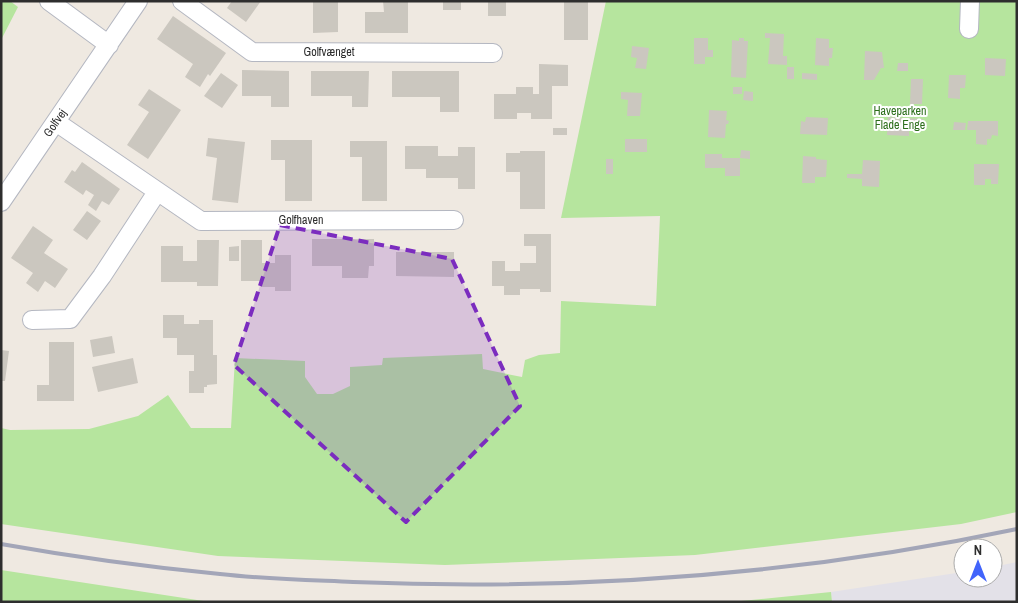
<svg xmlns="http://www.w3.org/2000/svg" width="1018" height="603" viewBox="0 0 1018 603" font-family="'Archivo Narrow',sans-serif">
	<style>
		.industrial { fill: #e3e1e8 }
		.green { fill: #b6e59e }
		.building { fill: #cbc7bf }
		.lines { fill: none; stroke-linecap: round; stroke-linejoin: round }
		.minor-casing { stroke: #b4b7c1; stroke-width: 20 }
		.minor { stroke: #fff; stroke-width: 18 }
		.rail { stroke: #a3a6b8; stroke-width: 4 }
		.marked { fill: #7b2cbf; fill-opacity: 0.2; stroke: #7b2cbf; stroke-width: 4; stroke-dasharray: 10 6; stroke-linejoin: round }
		.labels { text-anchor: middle; stroke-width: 4; stroke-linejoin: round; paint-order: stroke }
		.street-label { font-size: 12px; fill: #2e2e2e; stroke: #fff }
		.park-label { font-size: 12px; fill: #2c6e1b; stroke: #fff }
	</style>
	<rect width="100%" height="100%" fill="#efe9e1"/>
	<!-- industrial -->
	<path class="industrial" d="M1017,562V602H832L831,592L963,572V578H993V567Z"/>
	<!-- green -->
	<path class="green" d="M1,1H10L18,7L1,40Z
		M606,1H1017V512L961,524L695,555L445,565L218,556L1,524V428L10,430L89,429L138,416L168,395L191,428H231L235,358L305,361V377L317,394H333L350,386V367L382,365L383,358L482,354L483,369L522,377L525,360L539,355L560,353L561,301L656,306L660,216L561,218Z
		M1,570L210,602H1Z
		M831,592L832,602H731Z"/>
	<!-- building -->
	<path class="building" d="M232,1H261L246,22L227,8Z
		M313,1H338V32L313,33Z
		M383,1H408V33H365V12H384Z
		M443,1H461V10H443Z
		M488,1H506V16H488Z
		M564,1H588V40H564Z
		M173,16L226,53L210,76L208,74L200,87L185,77L193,64L157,39Z
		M765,33L784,34L783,56H787V65L768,64L770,38H765Z
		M694,38H708V50H713V57H705V64H694Z
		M739,38H744V41H748L746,78L731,77L732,40L739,41Z
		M816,38L829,39V48H833L832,58H829V66L815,65Z
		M632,46L649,48L646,69L635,68L637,58L631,57Z
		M865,51L882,52L884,68H881L874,80H864Z
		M985,58L1006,59L1005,76L985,75Z
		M898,63H908V71H897Z
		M539,64L568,65V86H552V119H531V113H517V119H494V94H516V87H533V94H539Z
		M787,67H794V79H787Z
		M242,70L289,71V107H271V96H242Z
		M311,71H369L368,107H352V96H311Z
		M392,71H459V112H440V97H392Z
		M221,73L238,85L222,108L204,96Z
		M802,73L817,74V80L802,79Z
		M949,75H966L965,88H960V99L948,98Z
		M911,79H923L922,104H910Z
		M733,87H742V94H733Z
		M149,89L181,110L148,159L127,145L149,112L138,105Z
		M744,91L753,92V101L743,100Z
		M621,92L642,93L640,116H627L628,100L621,99Z
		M709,110L727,111L726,120L729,121L728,124H726L725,138L708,137Z
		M806,117L828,118L827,135L800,134L801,121L805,122Z
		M888,117L923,119L922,129L909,128V136L887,135Z
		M968,121H998V136L992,135L991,139H987V145L976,144V130H967Z
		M954,122L966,123L965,130H953Z
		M553,128H567V135H553Z
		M208,138L245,142L238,203L212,200L217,158L206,156Z
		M625,139H647V152H625Z
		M271,140H312V201H285V160H271Z
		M350,141H387V201H362V157H350Z
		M405,146H438V156H458V147H475V189H458V178H426V169H405Z
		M741,150L750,151V159L740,158Z
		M520,151H545V209H520V172H506V153H520Z
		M705,154H722V158H740V176H725V168H705Z
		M803,156L816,157V159L827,160L826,177H815V183H802Z
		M606,159H613V174H606Z
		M863,160L880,161L879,187L862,186V179L847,178V174H862Z
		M82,162L120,189L109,205L102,201L96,211L88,205L94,195L86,190L83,195L64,182L72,170L75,172Z
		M974,164H999L998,184H991V179H985V185H974Z
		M87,211L101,221L87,240L73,230Z
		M33,226L53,240L44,253L68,269L55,288L45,281L38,292L26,283L33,273L11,258Z
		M524,234H551V292H540V289H520V295H504V286H492V261H505V271H520V263H536V246H524Z
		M312,239H374V266H369L368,278H342V266H312Z
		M197,240H219L218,286H197V282H161V246H183V261H197Z
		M241,240H262V263H275V255H291V291H275V287H261V281H241Z
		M239,246V261H229V247Z
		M396,252H454V277L396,276Z
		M163,315H184V324H199V320H213V355H217V384L207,385V387H204V393H189V371H194V355H177V338H163Z
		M112,336L115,353L93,357L90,340Z
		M49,342H74V401H37V385H49Z
		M1,350L9,351L5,381H1Z
		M133,358L138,383L98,392L92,367Z"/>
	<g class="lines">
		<!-- minor casing -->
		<g class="minor-casing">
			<path id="minor" d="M49,1L109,45
				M182,1L252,52L493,53
				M969,29L970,1
				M56,122L201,221L454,220
				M1,202L138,1
				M32,320L70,319L102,276L157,192"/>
		</g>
		<!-- minor -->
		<use href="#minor" class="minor"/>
		<!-- rail -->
		<path class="rail" d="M1,544C74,557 147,567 220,574C264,579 309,580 353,582C575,591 800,575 1017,529"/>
	</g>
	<!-- marked area -->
	<path class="marked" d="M280,225L452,259L520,406L406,522L234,365Z"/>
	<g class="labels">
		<!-- street labels -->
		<g class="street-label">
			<text x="329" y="56">Golfvænget</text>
			<text transform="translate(55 123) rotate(-55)" y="4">Golfvej</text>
			<text x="301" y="224">Golfhaven</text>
		</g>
		<!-- park labels -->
		<g class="park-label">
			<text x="900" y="115">Haveparken<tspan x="900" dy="14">Flade Enge</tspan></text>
		</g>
	</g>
	<!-- border -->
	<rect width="1018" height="603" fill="none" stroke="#2e2e2e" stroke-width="5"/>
	<!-- north arrow -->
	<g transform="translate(978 563)"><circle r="24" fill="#ffffff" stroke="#ababab"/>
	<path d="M0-4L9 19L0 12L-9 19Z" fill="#4264fb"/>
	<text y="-8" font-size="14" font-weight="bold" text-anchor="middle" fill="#2e2e2e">N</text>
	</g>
</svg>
